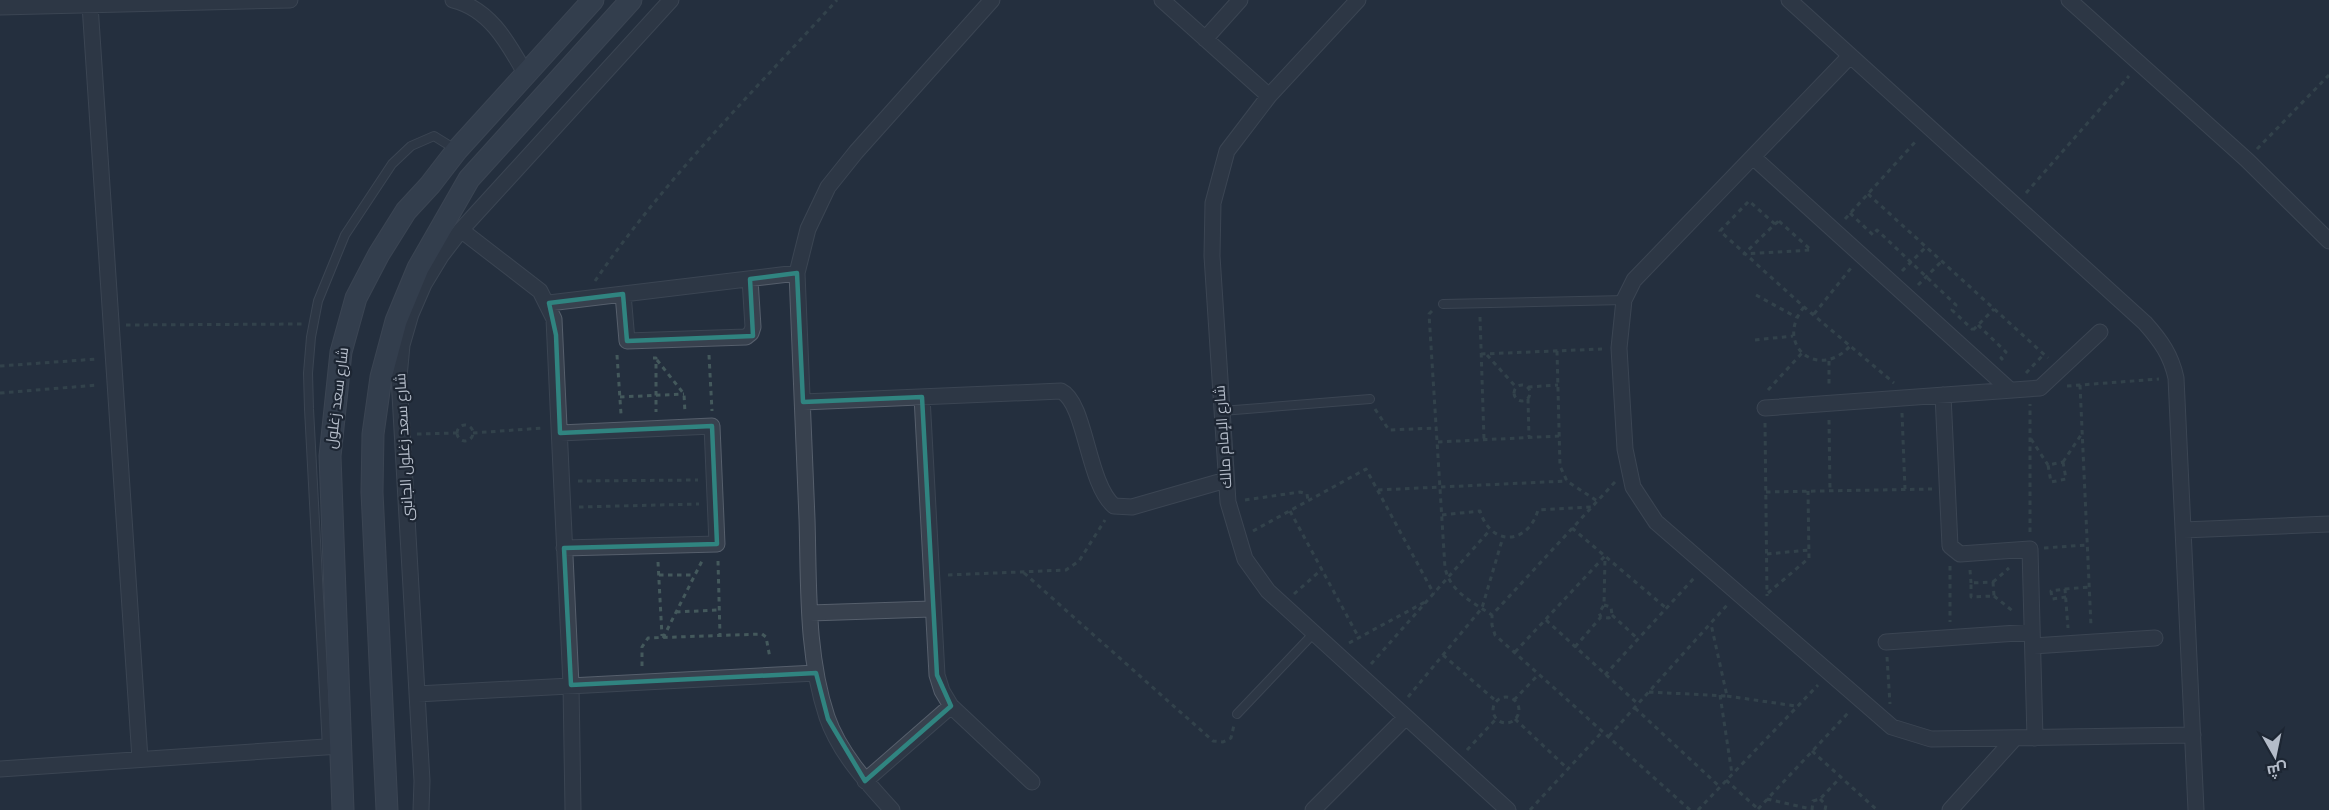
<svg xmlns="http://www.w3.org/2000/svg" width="2329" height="810" viewBox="0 0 2329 810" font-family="Overpass,Cairo,sans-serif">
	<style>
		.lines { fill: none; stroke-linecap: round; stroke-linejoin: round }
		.service-casing { stroke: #565f6c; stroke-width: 10 }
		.minor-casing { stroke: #565f6c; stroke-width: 17 }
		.secondary-casing { stroke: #565f6c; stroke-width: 23 }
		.path { stroke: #44595c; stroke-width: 3; stroke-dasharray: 4.5 4.5; stroke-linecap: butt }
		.service { stroke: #38414e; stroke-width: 8 }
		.minor { stroke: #38414e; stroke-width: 15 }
		.secondary { stroke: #465061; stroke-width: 21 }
		.marked { fill: none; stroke: #308480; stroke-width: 4.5; stroke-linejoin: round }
		.labels { text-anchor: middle; stroke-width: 4.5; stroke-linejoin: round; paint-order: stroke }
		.street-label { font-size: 15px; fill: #b4bcc9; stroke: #1d2633 }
	</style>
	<rect width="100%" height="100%" fill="#242f3e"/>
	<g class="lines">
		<!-- service casing -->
		<g class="service-casing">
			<path id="service" d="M1443,304L1624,300
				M1222,411L1370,399
				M1237,714L1314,633
				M327,748L309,409L308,373L311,337L318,301L345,235L392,164L411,146L434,136L455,149"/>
		</g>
		<!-- minor casing -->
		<g class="minor-casing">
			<path id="minor" d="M453,0C490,9 508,43 525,73
				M1162,0L1269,96
				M1358,0L1269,96L1227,151L1213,203L1212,256L1228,502L1245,559L1268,591L1508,810
				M1789,0L2145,323C2161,341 2171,355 2176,378L2196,810
				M2069,0L2247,160L2329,241
				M90,5L140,759
				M0,7L290,0
				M1205,39L1240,0
				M1850,56L1634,280L1624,300L1619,348L1625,449L1633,487L1656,522L1892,727L1931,739L2193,735
				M1753,157L2010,390
				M461,230L540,291L554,319L571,685L573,810
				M623,294L627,341L746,337L751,333L753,327L750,279
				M549,303L797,273
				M1943,395L1950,546L1960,554L2030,549L2035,738
				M922,397L937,675L942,691L951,706L1032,782
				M803,402L1061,391C1086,403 1087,483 1114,506L1132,507L1226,480
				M1765,408L2040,388L2100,332
				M560,433L712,426L717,544L564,548
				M2183,530L2329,524
				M810,613L931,609
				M1886,642L2032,632
				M2033,646L2155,638
				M417,694L816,673
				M0,769L340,746
				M865,781L951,706
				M421,810L422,781L399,377L402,345L411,314L424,284L441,256L461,230L671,0
				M892,810C867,783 839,752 827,717C806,654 809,584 807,519C804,437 801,355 797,273L808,229L828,187L856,152L992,0
				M1313,810L1405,718
				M1950,810L2015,738"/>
		</g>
		<!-- secondary casing -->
		<g class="secondary-casing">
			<path id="secondary" d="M343,810L330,456L341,352L356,298L379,254L406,211L430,185L457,150L593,0
				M387,810L372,492L373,434L381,377L396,321L418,268L469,179L631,0"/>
		</g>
		<!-- path -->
		<path class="path" d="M2257,149L2329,75
			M2026,193L2129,76
			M1868,194L2048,358
			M1850,213L1873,235L1877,230L1956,305L1952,310L1973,330
			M1845,219L1917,140
			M1779,221L1811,250L1744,254L1775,224Z
			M1775,224L1749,201L1720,231L1804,307L1894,383
			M1902,271L1926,247
			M595,281C665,179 754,91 837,0
			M1918,285L1942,261
			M1756,295L1796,317
			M1804,307C1773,345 1819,382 1851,345
			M1432,311L1429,314L1445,568C1451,593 1473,602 1492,615
			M1814,314L1851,268
			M1480,317L1484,439
			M126,325L302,324
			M1978,325L2006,352L2001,358L2003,360
			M1973,330L1994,309
			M1755,340L1793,336
			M1557,351L1560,466L1567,481L1597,501
			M1481,354L1602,349
			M617,355L621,414
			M709,355L712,411
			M1487,355L1516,387
			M653,358H656V412
			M657,360L684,394L685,413
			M1829,361V387
			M0,366L97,359
			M2026,373L2044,354
			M1514 393a8 8 0 1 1 16 0a8 8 0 1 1-16 0Z
			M2080,385L2091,626
			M2067,386L2159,379
			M1528,387L1558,385
			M1768,390L1802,353
			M0,393L98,385
			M620,397L684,394
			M1528,399L1529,437
			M1375,409L1389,430L1437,428
			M1902,413L1905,489
			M1829,420L1830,491
			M1765,423L1767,596
			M457 433a8 8 0 1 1 16 0a8 8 0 1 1-16 0Z
			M473,433L543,428
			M417,434L457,433
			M2031,439L2048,465
			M1438,442L1559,436
			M2063,462L2066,479L2051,482L2048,465Z
			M2063,462L2081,435
			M578,481L698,480
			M1615,482L1492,615V625L1495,635L1690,810
			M1378,490L1567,481
			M1766,492L1932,489
			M1245,500L1300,492L1307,494L1308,501
			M579,507L699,504
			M1290,511L1359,638
			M1442,515L1480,511C1491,547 1528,545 1538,510L1591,507
			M1572,528L1666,608
			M1253,531L1366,469L1434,594
			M2030,532V404
			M2044,548L2087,545
			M1767,554L1809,550
			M718,561L720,635
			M658,562L662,636
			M1950,566V622
			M1970,570L1971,583
			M1024,573L1213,741L1223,742L1231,738L1234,725
			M659,575H695
			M948,575L1066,570L1079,561L1105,520
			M1993,582L2009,568
			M1993,582L1994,596L1971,597V583Z
			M2065,589L2089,587
			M1768,593L1809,558L1808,491
			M1294,594L1322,569
			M1994,596L2014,612
			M2066,597L2052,599L2051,591L2065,589L2068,628
			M1604,605L1611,607L1612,615L1609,618L1601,617L1599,613L1604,605L1605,558
			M676,612L719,610
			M1612,615L1638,639
			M1546,620L1638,704
			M663,638L703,559
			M1349,643L1425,602
			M1575,647L1601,617
			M1515,652L1605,556
			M1443,655L1496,701
			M1887,657L1890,704
			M1371,664L1490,530
			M642,666V647L648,638L762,634L766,637L770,658
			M1605,675L1695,577
			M1649,692L1727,696L1711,624
			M1720,695L1732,774
			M1727,696L1796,706
			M1408,697L1482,608L1503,537
			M1493 710a13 13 0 1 1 26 0a13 13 0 1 1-26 0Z
			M1514,700L1539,674
			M1635,708L1720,787
			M1515,719L1568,769
			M1609,736L1728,604
			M1467,750L1496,719
			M1812,751L1877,810
			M1726,780L1758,809
			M1767,799L1811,809
			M1820,799L1826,805L1825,810
			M1758,809L1849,712
			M1530,810L1603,731
			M1698,810L1818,685
			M1812,810L1813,801L1820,799L1841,777"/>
		<!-- service -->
		<use href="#service" class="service"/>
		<!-- minor -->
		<use href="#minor" class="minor"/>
		<!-- secondary -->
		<use href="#secondary" class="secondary"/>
	</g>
	<!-- marked area -->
	<path d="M0 0H2329V810H0ZM797,273L803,402L922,397L937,675L951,706L865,781L828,719L816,673L571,685L564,548L717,544L712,426L560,433L556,335L549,303L623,294L627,341L753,336L750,279Z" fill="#242f3e" fill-opacity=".55" fill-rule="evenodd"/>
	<path class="marked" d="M797,273L803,402L922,397L937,675L951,706L865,781L828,719L816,673L571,685L564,548L717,544L712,426L560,433L556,335L549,303L623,294L627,341L753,336L750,279Z"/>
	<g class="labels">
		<!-- street labels -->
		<g class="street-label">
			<text transform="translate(337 398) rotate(-83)" y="5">شارع سعد زغلول</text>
			<text transform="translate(1223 437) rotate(-94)" y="5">شارع الإمام مالك</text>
			<text transform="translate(404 447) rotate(-93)" y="5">شارع سعد زغلول الجانبى</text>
		</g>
	</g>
	<!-- north arrow -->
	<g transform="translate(2275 756) rotate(171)" stroke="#1d2633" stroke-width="4.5" paint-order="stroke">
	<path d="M0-4.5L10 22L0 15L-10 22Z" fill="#b4bcc9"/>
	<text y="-9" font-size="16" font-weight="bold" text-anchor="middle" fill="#b4bcc9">ش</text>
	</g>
</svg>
